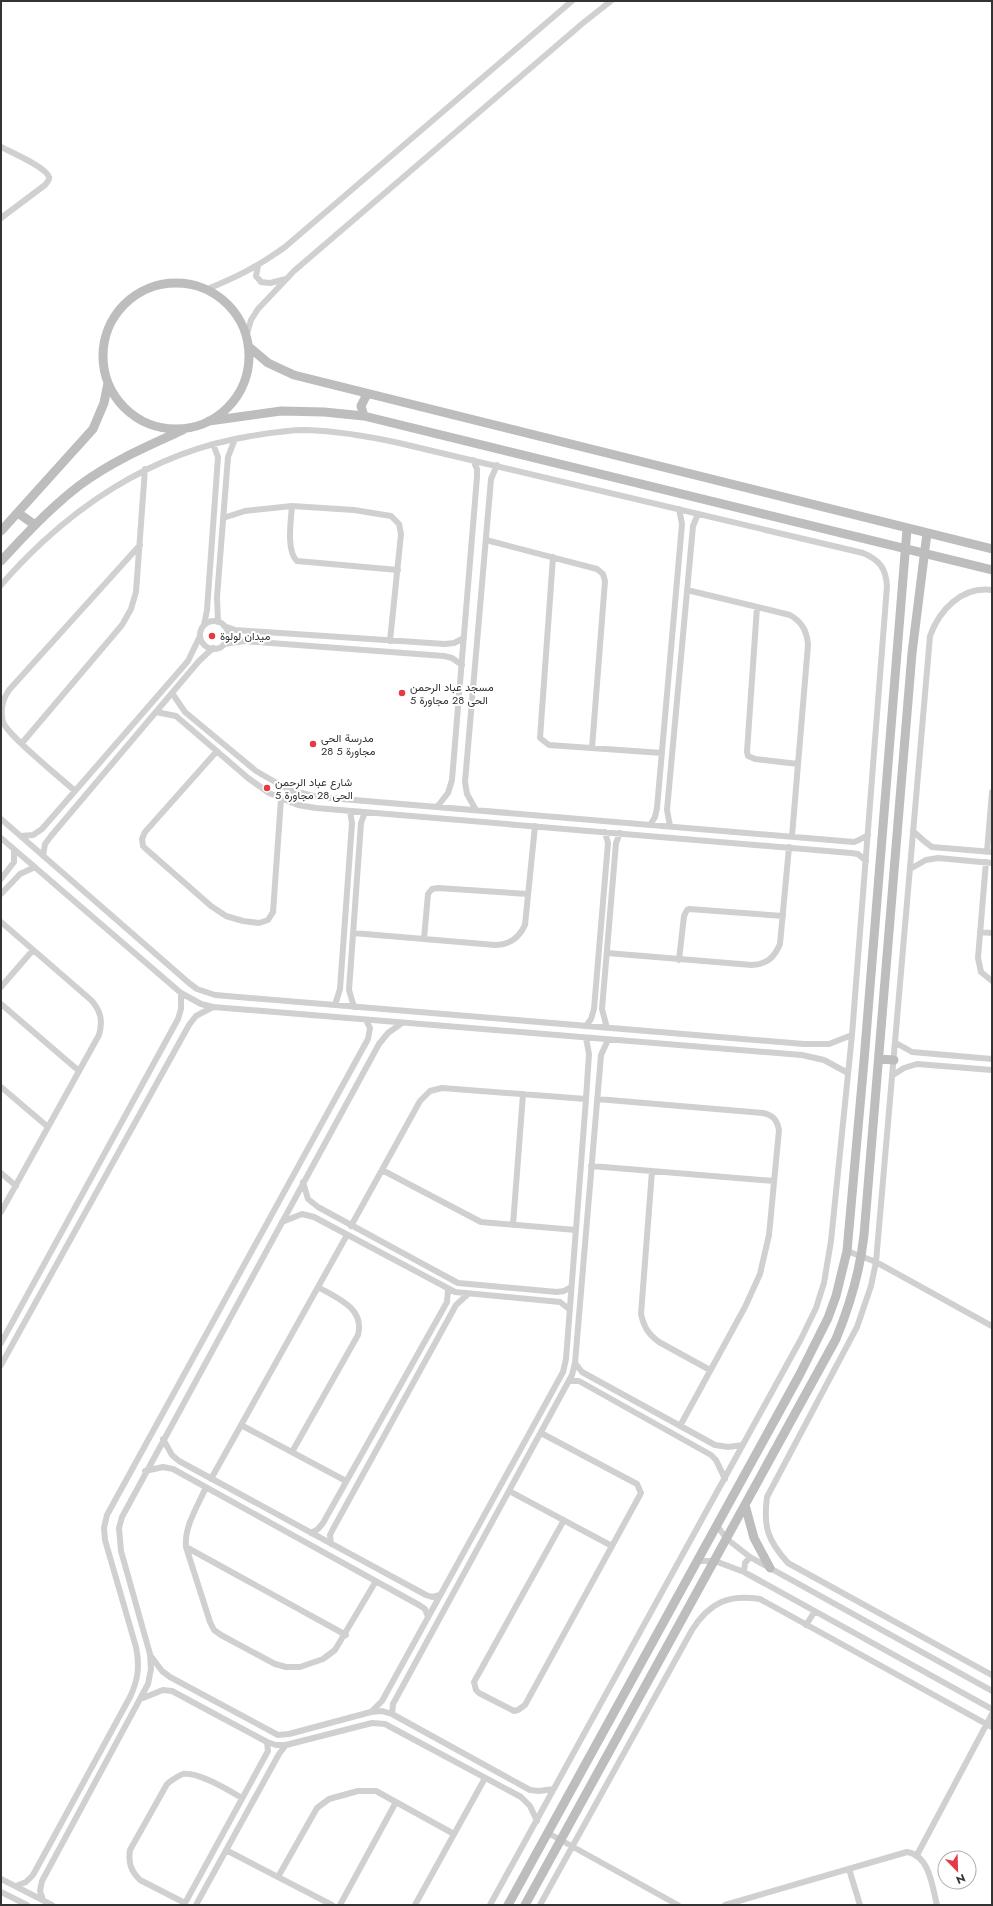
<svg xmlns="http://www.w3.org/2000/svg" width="993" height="1906" viewBox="0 0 993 1906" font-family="Jost,Vazirmatn,sans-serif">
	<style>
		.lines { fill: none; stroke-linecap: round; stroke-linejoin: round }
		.street { stroke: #d0d0d0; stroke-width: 6 }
		.secondary { stroke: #bdbdbd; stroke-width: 9 }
		.poi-dot { fill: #e63946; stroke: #fff; stroke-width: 1.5 }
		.labels { text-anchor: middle; stroke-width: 4; stroke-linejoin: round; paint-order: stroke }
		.poi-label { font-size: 11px; fill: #333; stroke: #fff; text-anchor: start }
	</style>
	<rect width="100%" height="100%" fill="#fff"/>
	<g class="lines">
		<!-- street -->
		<path class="street" d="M1,147C11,152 46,167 49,177C50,180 47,182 45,185L1,218
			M258,266L256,276L261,282L270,283L286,279
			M205,290C237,277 257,267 285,247L572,1
			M246,337L251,320L258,309L294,271L583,23L611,1
			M292,506C291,520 286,551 297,561L398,570
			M223,518L245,511L292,506L354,510L391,516L399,524L401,534L390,641
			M486,540L597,569L603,574L605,581L592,748
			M553,557L540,738L549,745L662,753
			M1,585C67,509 151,452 251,436C269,433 287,430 306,430C337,431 367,436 399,443L863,553C880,560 886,569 887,586L852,1035L831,1241L824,1283L816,1308L801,1339L490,1905
			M687,590L790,615C802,622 807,631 808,645L792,836
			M992,590C961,586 939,611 930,636L876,1262L871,1286L857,1327L767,1497C763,1527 768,1541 788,1563L992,1675
			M757,607L747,752L748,756L755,759L798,764
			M200 635a14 14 0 1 1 28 0a14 14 0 1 1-28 0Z
			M218,622L217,597L228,457L235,439
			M204,625L207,610L218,457L213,444
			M224,626L235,630L445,644L454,643L464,638
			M224,644L244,641L444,656L452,658L462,665
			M172,693L185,712L256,771L289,790L318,797L854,842L859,840L868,835
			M156,712L176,716L248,778L269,793L298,805L316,808L851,853L858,854L866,861
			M22,743L122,625L131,609L136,592L145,469
			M217,751L145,832L142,839L143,846L146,849L211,906L226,916L243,921L259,923L268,920L273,912L281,799
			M75,791C61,778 8,736 3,722C0,710 2,700 9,690L140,545
			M437,807L448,793L452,780L477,477V469L473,460
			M476,810L467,794L465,782L491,479L497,465
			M1,819L189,983L197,989L215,995L804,1044H829L852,1035
			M650,825L655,817L657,808L682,524L679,509
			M670,826L667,810L693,526L698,514
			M913,831L924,841L932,847L992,852
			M21,836L33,835L42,829L188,661L200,636
			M1,838L181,993L201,1004L213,1007L802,1055L824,1060L848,1073
			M987,852L992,792
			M43,856L45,844L51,836L199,661L213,648
			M986,862L978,958L981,972L992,981
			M910,869L926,860L938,858L992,863
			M1,879L14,862V850
			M1,894L20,874L35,867
			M1,922L91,1000C101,1011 103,1021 99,1035L1,1212
			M980,932L992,933
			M353,933L495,945C510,945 519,938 525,925L535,826
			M424,939L428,894L432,889L438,888L528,894
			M607,953L752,965C767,964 774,958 780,944L789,847
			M679,960L684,916L687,910L689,909L783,916
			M1,987L33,950
			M1,1004L79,1071
			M335,1005L340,989L352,823L350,811
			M354,1007L349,990L361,823L365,812
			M586,1026L591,1019L594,1009L608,843L605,832
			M607,1028L602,1009L616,843L620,833
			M896,1043L912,1052L992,1059
			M893,1075L904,1068L917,1064L992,1070
			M1,1087L48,1127
			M597,1099L763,1113C773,1115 777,1120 779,1130L769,1235L760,1274L745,1307L680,1426
			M591,1166L774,1181
			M382,1170L481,1222L576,1230
			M652,1171L641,1314C644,1327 648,1334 659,1342L710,1370
			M1,1173L16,1186
			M303,1182L308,1199L318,1207L458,1283L557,1292L564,1291L571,1287
			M282,1222L302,1214L314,1217L455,1292L560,1302L569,1309
			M513,1225L523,1094
			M351,1226L420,1101L430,1091L442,1088L586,1099
			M847,1251L876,1262L992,1326
			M1,1343L178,1019L181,1009V993
			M575,1363L582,1372L715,1445L728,1447L743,1445
			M1,1365L189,1025L196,1016L213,1007
			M569,1381H579L711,1455L716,1460L725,1479
			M241,1425L346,1481
			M541,1433L637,1484L641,1493L525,1705L518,1710L514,1711L479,1693L476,1690L474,1682L564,1520
			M163,1439L172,1455L179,1461L426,1595L432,1597L440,1595
			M292,1452L358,1335C365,1308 337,1298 318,1287
			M145,1471L163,1467L173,1469L419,1605L425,1609L428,1617
			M211,1479L347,1235
			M206,1487C198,1506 184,1526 186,1547L210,1622L214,1630L221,1635L275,1664L286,1667H300L323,1659L335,1650L376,1581
			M509,1491L612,1546
			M717,1526L727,1539L750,1557L992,1691
			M311,1533L318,1529L323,1523L447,1302L448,1290
			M331,1544L330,1535L333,1529L456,1305L468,1294
			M186,1547L346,1635
			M699,1561H715L744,1572L992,1709
			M744,1572L745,1563L750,1557
			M806,1625L815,1611
			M150,1655L162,1671L170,1677L278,1735L289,1734L371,1712L382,1711L392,1714L530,1790L539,1791L554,1789
			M143,1698L163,1690L172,1691L267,1742L276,1745H286L372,1723L385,1724L521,1797L530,1806L537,1821
			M371,1712L382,1701L563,1372L566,1359L586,1099L589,1054L586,1038
			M392,1714L393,1704L572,1375L575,1363L601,1055L608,1040
			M548,1833L678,1905
			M226,1850L332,1905
			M917,1855L992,1714
			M849,1869L860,1905
			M278,1877L317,1808L329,1799L358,1791H376L454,1834
			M1,1879L52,1905
			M16,1886L26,1882L33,1875L130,1697C138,1680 140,1666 136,1647L105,1540L104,1528L107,1515L368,1039L370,1028L366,1020
			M1,1892L27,1905
			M43,1900L40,1891L42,1881L148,1684L151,1669L150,1654L121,1551L119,1528L122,1517L379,1044L388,1033L402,1023
			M185,1903L140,1880C131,1871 128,1863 130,1850L167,1784C172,1780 177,1776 183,1774C199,1772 228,1790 242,1798
			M184,1905L268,1751L267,1742
			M196,1905L279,1754L286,1745
			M340,1905L396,1802
			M415,1905L485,1778
			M540,1905L692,1630C709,1603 728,1594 760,1599L992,1727
			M725,1905L907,1852C930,1856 932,1886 937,1905"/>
		<!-- secondary -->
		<path class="secondary" d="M103 356a73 73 0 1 1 146 0a73 73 0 1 1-146 0Z
			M248,346L268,363L294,375L992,549
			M364,416L361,406L366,396L369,394
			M209,421L281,411L324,412L364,416L992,570
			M18,513L35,525
			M1,531L93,429L104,403L108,383
			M1,561C26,534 51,507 80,485C112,461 148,446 183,430
			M879,1059L894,1060
			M745,1505L754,1538L770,1568
			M508,1905L800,1374L828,1318L836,1296L847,1251L864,1061L907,529
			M525,1905L836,1339C850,1305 860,1272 864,1235L912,653L927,533"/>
	</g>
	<!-- markers -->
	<g class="poi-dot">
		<circle cx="212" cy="636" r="4"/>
		<circle cx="402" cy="693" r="4"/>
		<circle cx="313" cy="744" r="4"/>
		<circle cx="267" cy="788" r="4"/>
	</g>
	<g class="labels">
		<!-- poi labels -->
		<g class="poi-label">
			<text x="220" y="640">ميدان لولوة</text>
			<text x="410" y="691">مسجد عباد الرحمن<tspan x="410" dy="13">الحى 28 مجاورة 5</tspan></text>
			<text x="321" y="742">مدرسة الحى<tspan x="321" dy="13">28 مجاورة 5</tspan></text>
			<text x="275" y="786">شارع عباد الرحمن<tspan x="275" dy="13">الحى 28 مجاورة 5</tspan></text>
		</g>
	</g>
	<!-- border -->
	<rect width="993" height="1906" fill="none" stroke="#333333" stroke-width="4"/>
	<!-- north arrow -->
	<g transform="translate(957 1870) rotate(157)"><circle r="19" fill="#ffffff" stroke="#adadad"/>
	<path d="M0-3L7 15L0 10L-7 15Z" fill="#e63946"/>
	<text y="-6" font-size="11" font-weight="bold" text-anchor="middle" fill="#333333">N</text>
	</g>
</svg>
